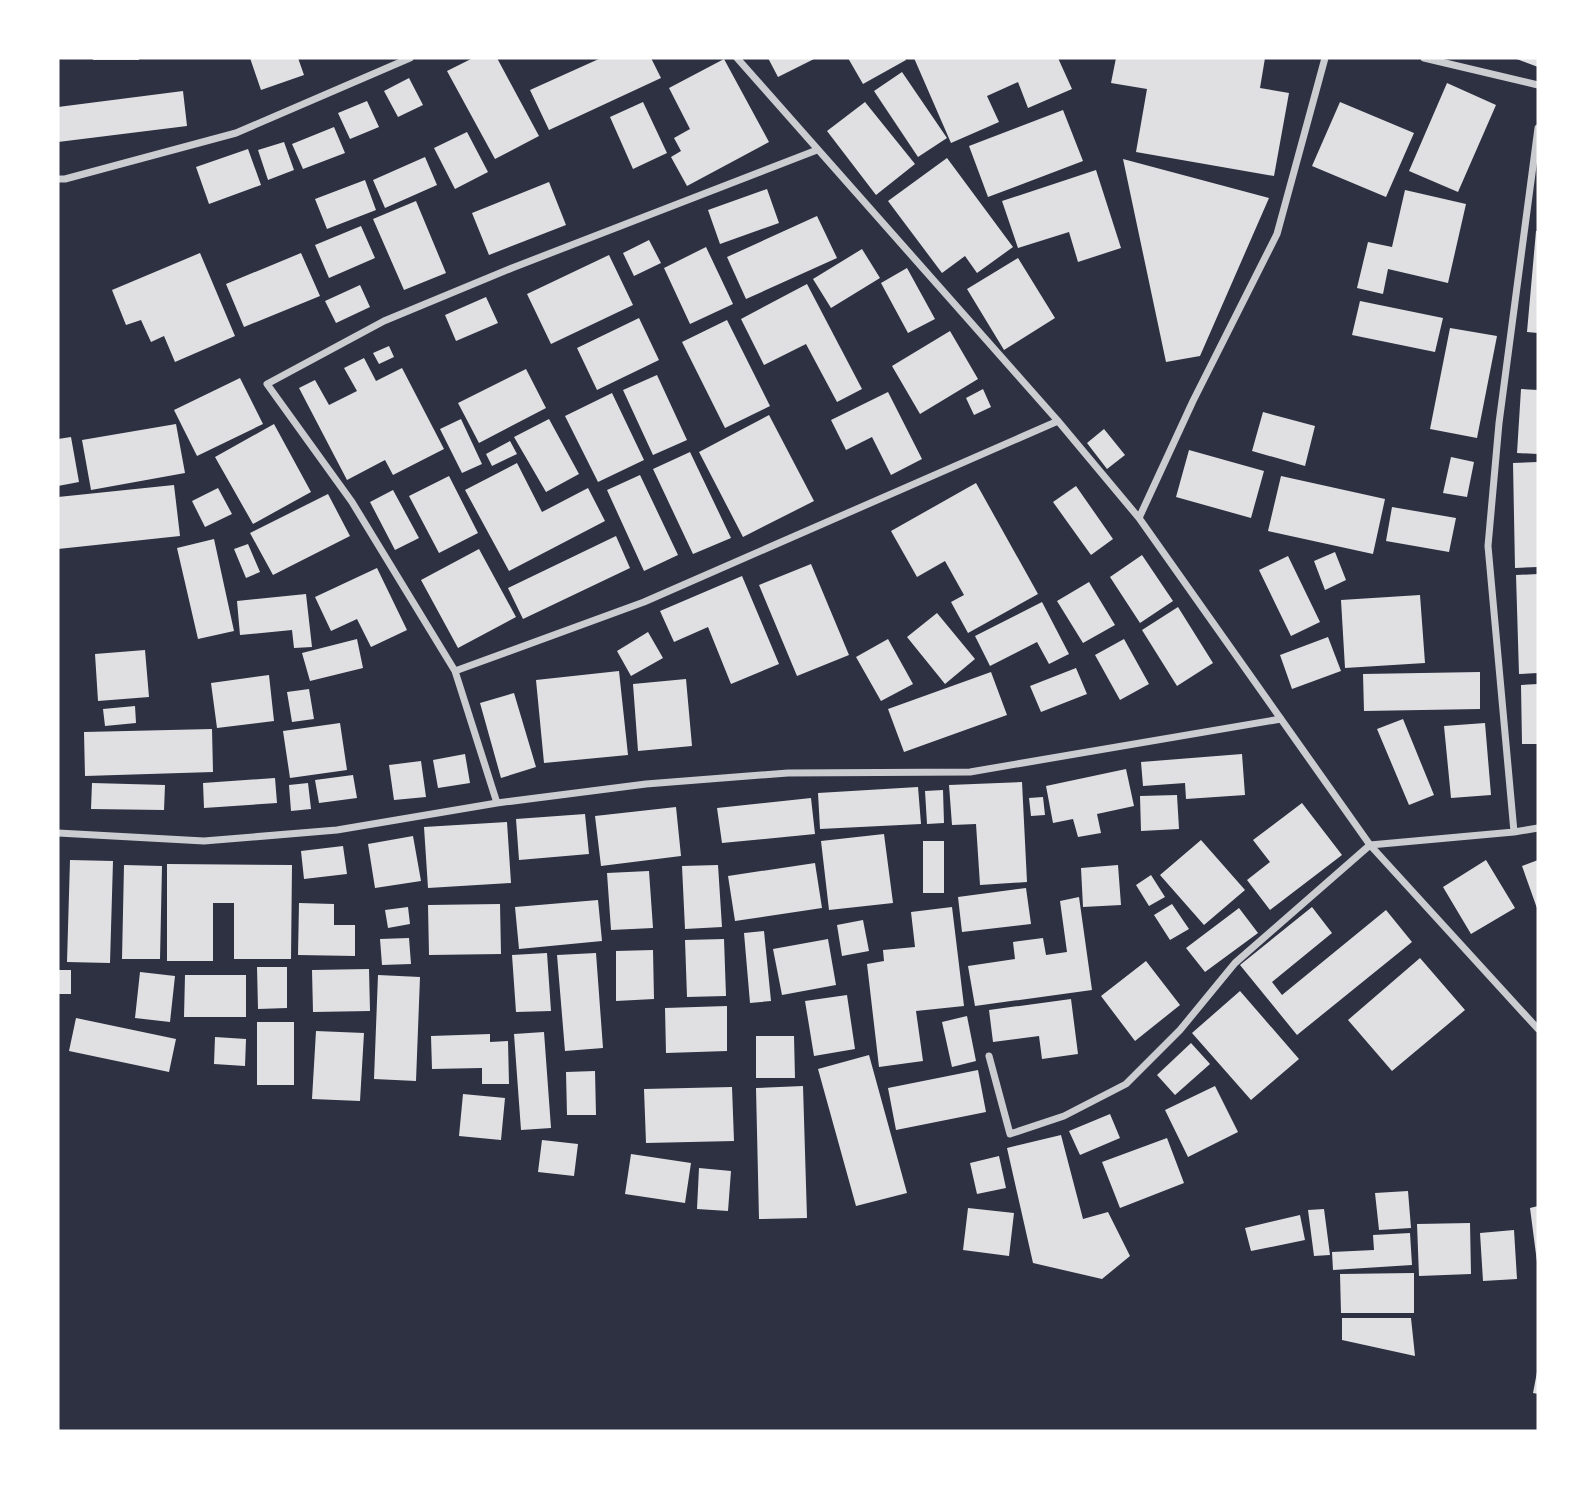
<svg xmlns="http://www.w3.org/2000/svg" width="1596" height="1489" viewBox="0 0 1596 1489" font-family="Commissioner,sans-serif">
	<style>
		.building { fill: #e0e0e3 }
		.lines { fill: none; stroke-linecap: round; stroke-linejoin: round }
		.minor { stroke: #caccd0; stroke-width: 7 }
	</style>
	<rect width="100%" height="100%" fill="#2d3142"/>
	<!-- building -->
	<path class="building" d="M93,58H139V60H93Z
		M250,58H298L304,75L261,90Z
		M473,58H497L539,136L495,159L447,71Z
		M601,58H651L661,78L549,130L530,90Z
		M768,58H816L778,77Z
		M848,58H905L906,60L863,84Z
		M914,58H1058L1072,89L1028,108L1018,82L987,96L999,122L951,143Z
		M1116,58H1265L1260,88L1289,93L1274,176L1136,152L1147,89L1111,83Z
		M1514,58H1538V67Z
		M724,59L769,142L687,186L671,157L681,151L674,138L690,129L669,88Z
		M902,72L947,138L918,157L874,91Z
		M409,78L423,105L398,117L384,91Z
		M1447,83L1496,105L1458,192L1409,171Z
		M183,91L187,126L58,142V107Z
		M367,101L379,127L350,139L338,113Z
		M643,102L667,153L633,169L610,117Z
		M865,102L915,164L876,195L827,131Z
		M1340,102L1414,133L1386,197L1312,166Z
		M1063,110L1083,161L988,197L969,146Z
		M334,127L345,153L303,169L292,144Z
		M467,132L488,172L455,189L434,148Z
		M284,142L294,170L268,180L258,150Z
		M248,149L261,185L209,204L196,167Z
		M425,157L437,185L385,208L373,180Z
		M947,158L1013,247L977,273L965,256L942,273L888,201Z
		M1123,159L1269,198L1200,356L1166,362Z
		M1096,170L1121,248L1078,262L1069,232L1018,248L1002,201Z
		M365,180L376,210L327,229L315,199Z
		M549,182L566,225L489,255L472,213Z
		M767,189L779,223L720,244L708,210Z
		M1405,190L1466,204L1448,283L1388,269L1383,294L1357,288L1368,242L1392,247Z
		M416,201L446,273L404,290L373,219Z
		M817,216L837,258L746,299L727,257Z
		M361,226L375,258L329,278L315,245Z
		M1536,231H1538V333L1527,332Z
		M649,240L661,263L634,276L623,253Z
		M706,247L733,304L690,324L664,268Z
		M862,249L880,278L831,308L813,279Z
		M200,253L235,336L175,362L164,336L151,342L141,320L126,325L112,290Z
		M301,253L320,296L244,327L226,284Z
		M609,255L633,305L551,344L527,294Z
		M1018,258L1055,318L1004,350L967,289Z
		M907,268L935,319L908,333L881,283Z
		M807,284L862,389L837,402L806,344L764,365L741,319Z
		M360,285L370,307L336,323L325,301Z
		M486,297L498,323L456,341L445,315Z
		M1360,301L1443,318L1435,352L1352,335Z
		M639,318L659,360L597,390L577,348Z
		M727,320L770,406L725,428L682,342Z
		M1450,328L1497,336L1477,438L1430,429Z
		M950,331L978,379L920,414L892,366Z
		M389,346L394,357L379,364L373,353Z
		M364,358L376,381L402,368L444,449L393,475L385,460L347,480L299,388L315,380L329,405L357,391L344,368Z
		M526,369L546,408L479,443L458,403Z
		M657,375L687,440L653,455L623,390Z
		M240,378L263,424L197,456L174,410Z
		M983,389L991,407L974,415L966,398Z
		M1521,389L1538,390V454L1517,453Z
		M888,392L922,459L891,475L872,437L846,450L831,420Z
		M612,393L644,460L598,482L565,416Z
		M1263,412L1315,426L1305,466L1252,451Z
		M769,415L814,501L743,537L699,452Z
		M461,419L482,464L462,473L440,429Z
		M549,419L579,474L546,492L514,437Z
		M176,424L185,473L91,490L82,440Z
		M274,424L311,492L253,524L215,457Z
		M1104,429L1125,455L1107,469L1087,443Z
		M71,437L79,482L58,486V439Z
		M510,441L517,454L492,466L486,454Z
		M1189,450L1264,471L1251,518L1176,497Z
		M690,452L731,538L693,554L653,469Z
		M1451,457L1474,462L1467,497L1443,493Z
		M1538,462V567L1515,568L1513,463Z
		M517,463L542,512L588,488L605,521L509,571L465,490Z
		M640,475L678,555L644,571L607,490Z
		M449,476L478,533L439,553L409,496Z
		M1281,476L1385,499L1373,554L1268,531Z
		M976,483L1038,594L968,633L951,602L964,595L945,561L917,577L891,531Z
		M174,485L180,536L58,549V497Z
		M1076,486L1113,539L1091,555L1053,502Z
		M218,488L232,514L205,527L192,501Z
		M393,490L419,538L395,550L370,502Z
		M328,494L350,536L273,575L250,533Z
		M1392,507L1456,518L1449,552L1386,541Z
		M616,536L630,568L523,619L508,588Z
		M214,539L234,631L198,639L177,548Z
		M248,544L260,572L246,578L234,549Z
		M479,549L516,617L458,648L421,580Z
		M1335,552L1346,580L1325,590L1314,561Z
		M1142,555L1173,601L1140,623L1110,577Z
		M1288,556L1320,622L1291,636L1259,570Z
		M811,564L849,655L797,676L759,585Z
		M377,568L407,630L371,647L357,619L331,631L315,597Z
		M1538,574V673L1519,674L1516,575Z
		M742,576L779,664L731,684L708,627L674,642L660,611Z
		M1089,582L1115,625L1083,643L1057,601Z
		M306,594L312,647L294,648L292,630L240,635L237,601Z
		M1420,595L1425,663L1345,668L1341,600Z
		M1042,602L1069,654L1049,664L1037,642L990,666L975,636Z
		M1178,607L1213,663L1177,686L1142,630Z
		M937,613L975,659L945,684L907,637Z
		M648,632L663,658L631,676L617,651Z
		M1328,637L1341,671L1292,689L1280,655Z
		M357,639L363,668L310,681L302,653Z
		M888,639L913,684L881,701L856,657Z
		M1124,639L1149,684L1120,700L1095,655Z
		M145,650L149,697L98,701L95,654Z
		M1076,668L1087,694L1041,712L1030,686Z
		M619,671L628,755L544,763L536,680Z
		M991,672L1007,715L904,752L888,709Z
		M1480,672V709L1364,711L1363,674Z
		M269,675L274,721L217,728L211,683Z
		M686,679L692,746L638,751L633,684Z
		M1538,684V744H1522L1521,685Z
		M309,689L314,719L292,722L287,692Z
		M514,693L536,767L501,778L480,703Z
		M135,706L136,723L105,726L103,709Z
		M1403,719L1434,795L1409,805L1377,729Z
		M340,723L347,770L290,778L283,731Z
		M1485,723L1491,795L1451,798L1444,726Z
		M212,729L213,772L85,776L84,732Z
		M465,754L470,783L438,788L433,760Z
		M1242,754L1245,795L1186,799L1185,783L1143,786L1141,762Z
		M421,761L426,797L394,800L389,765Z
		M1126,769L1134,806L1097,814L1101,833L1078,837L1073,819L1053,823L1046,786Z
		M353,775L357,798L319,803L315,780Z
		M275,778L277,803L204,808L203,783Z
		M1022,782L1027,882L980,885L976,824L952,825L949,785Z
		M92,783L165,785L164,810L91,809Z
		M308,783L311,809L291,811L289,785Z
		M918,787L921,824L820,829L818,793Z
		M943,790L944,823L927,824L925,791Z
		M1177,795L1179,829L1141,831L1140,796Z
		M1043,797L1045,815L1031,816L1029,798Z
		M811,798L815,834L722,843L717,808Z
		M1302,803L1342,855L1270,910L1247,880L1270,862L1253,840Z
		M676,807L681,856L601,866L595,816Z
		M585,814L589,854L519,860L516,819Z
		M507,822L511,883L428,888L424,827Z
		M884,834L893,903L829,910L821,841Z
		M413,836L421,881L375,888L368,844Z
		M1201,840L1245,890L1204,925L1160,875Z
		M923,841H944V893H923Z
		M343,846L347,874L304,879L301,851Z
		M70,860L113,861L110,963L67,962Z
		M1486,860L1515,908L1471,934L1443,887Z
		M1538,860V911L1522,866Z
		M815,863L822,908L735,921L728,876Z
		M167,864L292,865L291,959H234V903H213V961H167Z
		M124,865L162,866L160,959H122Z
		M718,865L722,927L685,929L682,866Z
		M1118,865L1121,905L1083,907L1081,868Z
		M649,871L653,928L611,930L607,873Z
		M1151,875L1165,897L1149,906L1136,885Z
		M1026,888L1031,924L962,932L958,897Z
		M1079,897L1092,990L975,1006L968,966L1015,959L1013,942L1043,938L1046,955L1067,952L1060,901Z
		M598,900L602,941L519,949L515,907Z
		M299,903L334,904V925H355V956L298,955Z
		M500,904L501,954L429,955L428,905Z
		M1172,904L1189,929L1170,940L1154,915Z
		M408,907L410,924L388,928L385,910Z
		M952,907L964,1006L916,1011L923,1061L879,1067L867,964L884,961L883,950L915,947L911,912Z
		M1312,907L1332,933L1272,982L1282,995L1386,910L1412,942L1297,1035L1240,965Z
		M1239,908L1258,933L1205,972L1186,948Z
		M863,920L869,951L842,956L837,925Z
		M764,931L771,1001L750,1003L744,933Z
		M409,938L411,964L382,965L380,939Z
		M724,939L726,996L687,997L685,940Z
		M828,939L836,985L782,995L773,949Z
		M653,950L654,999L616,1001V951Z
		M547,953L551,1011L516,1012L512,955Z
		M596,953L603,1048L565,1051L557,955Z
		M1420,958L1465,1010L1392,1071L1348,1020Z
		M1146,961L1180,1005L1135,1041L1101,996Z
		M257,967H287V1008L258,1009Z
		M369,969L370,1011L313,1012L312,970Z
		M58,970H71V994H58Z
		M140,972L175,976L170,1022L135,1018Z
		M185,975H246V1017H184Z
		M378,975L420,977L416,1081L374,1079Z
		M1240,991L1299,1059L1251,1100L1192,1033Z
		M847,995L855,1049L814,1056L805,1001Z
		M1071,999L1078,1054L1042,1059L1039,1036L993,1042L989,1010Z
		M727,1006V1051L666,1053L665,1008Z
		M967,1016L976,1061L952,1067L942,1022Z
		M76,1018L176,1039L169,1072L69,1051Z
		M257,1022H294V1085H257Z
		M316,1031L364,1033L360,1101L312,1099Z
		M544,1032L551,1128L521,1130L514,1034Z
		M490,1034V1042L508,1041L509,1084H482V1068L432,1069L431,1036Z
		M756,1036H794L795,1078H756Z
		M215,1037L246,1039L245,1066L214,1064Z
		M1191,1043L1210,1064L1175,1095L1157,1075Z
		M869,1055L907,1193L856,1206L818,1069Z
		M978,1070L986,1112L896,1130L888,1088Z
		M595,1071L596,1115H567L566,1072Z
		M803,1086L807,1218L759,1219L756,1088Z
		M1215,1086L1238,1132L1188,1157L1165,1110Z
		M732,1087L734,1141L646,1143L644,1089Z
		M463,1094L505,1098L501,1140L459,1136Z
		M1110,1114L1120,1138L1080,1155L1069,1131Z
		M1061,1135L1083,1219L1108,1212L1130,1256L1102,1279L1033,1263L1007,1148Z
		M1167,1138L1184,1183L1120,1208L1102,1162Z
		M542,1140L578,1144L574,1176L538,1172Z
		M631,1154L691,1163L685,1203L625,1194Z
		M999,1156L1006,1188L977,1194L970,1163Z
		M699,1168L731,1171L728,1211L697,1209Z
		M1408,1191L1411,1228L1379,1230L1375,1193Z
		M1538,1206V1262H1537L1530,1208Z
		M968,1208L1014,1213L1009,1256L963,1250Z
		M1324,1209L1330,1255L1314,1256L1308,1210Z
		M1300,1215L1305,1240L1251,1251L1245,1228Z
		M1470,1223L1471,1274L1419,1276L1417,1224Z
		M1514,1230L1517,1279L1483,1281L1480,1233Z
		M1410,1233L1412,1265L1333,1270L1332,1252L1374,1250L1373,1235Z
		M1414,1273V1313H1341L1340,1274Z
		M1342,1318H1411L1415,1356L1342,1340Z
		M1537,1372L1538,1373V1394L1533,1393Z"/>
	<g class="lines">
		<!-- minor -->
		<path class="minor" d="M737,58L1058,421L1139,518L1370,845L1538,1029
			M1424,58L1538,85
			M58,179H65L236,133L410,58
			M1139,518L1193,401L1277,234L1325,58
			M455,671L644,602L1058,421
			M497,803L455,671L352,502L267,384L384,321L512,268L817,150
			M1514,832L1488,546L1499,423L1538,128
			M58,833L204,841L337,830L497,803L646,784L788,773L970,772L1281,719
			M989,1056L1010,1134L1064,1116L1126,1084L1180,1030L1235,963L1370,845L1514,832L1538,828"/>
	</g>
	<!-- border -->
	<rect width="1596" height="1489" fill="none" stroke="#ffffff" stroke-width="119"/>
</svg>
